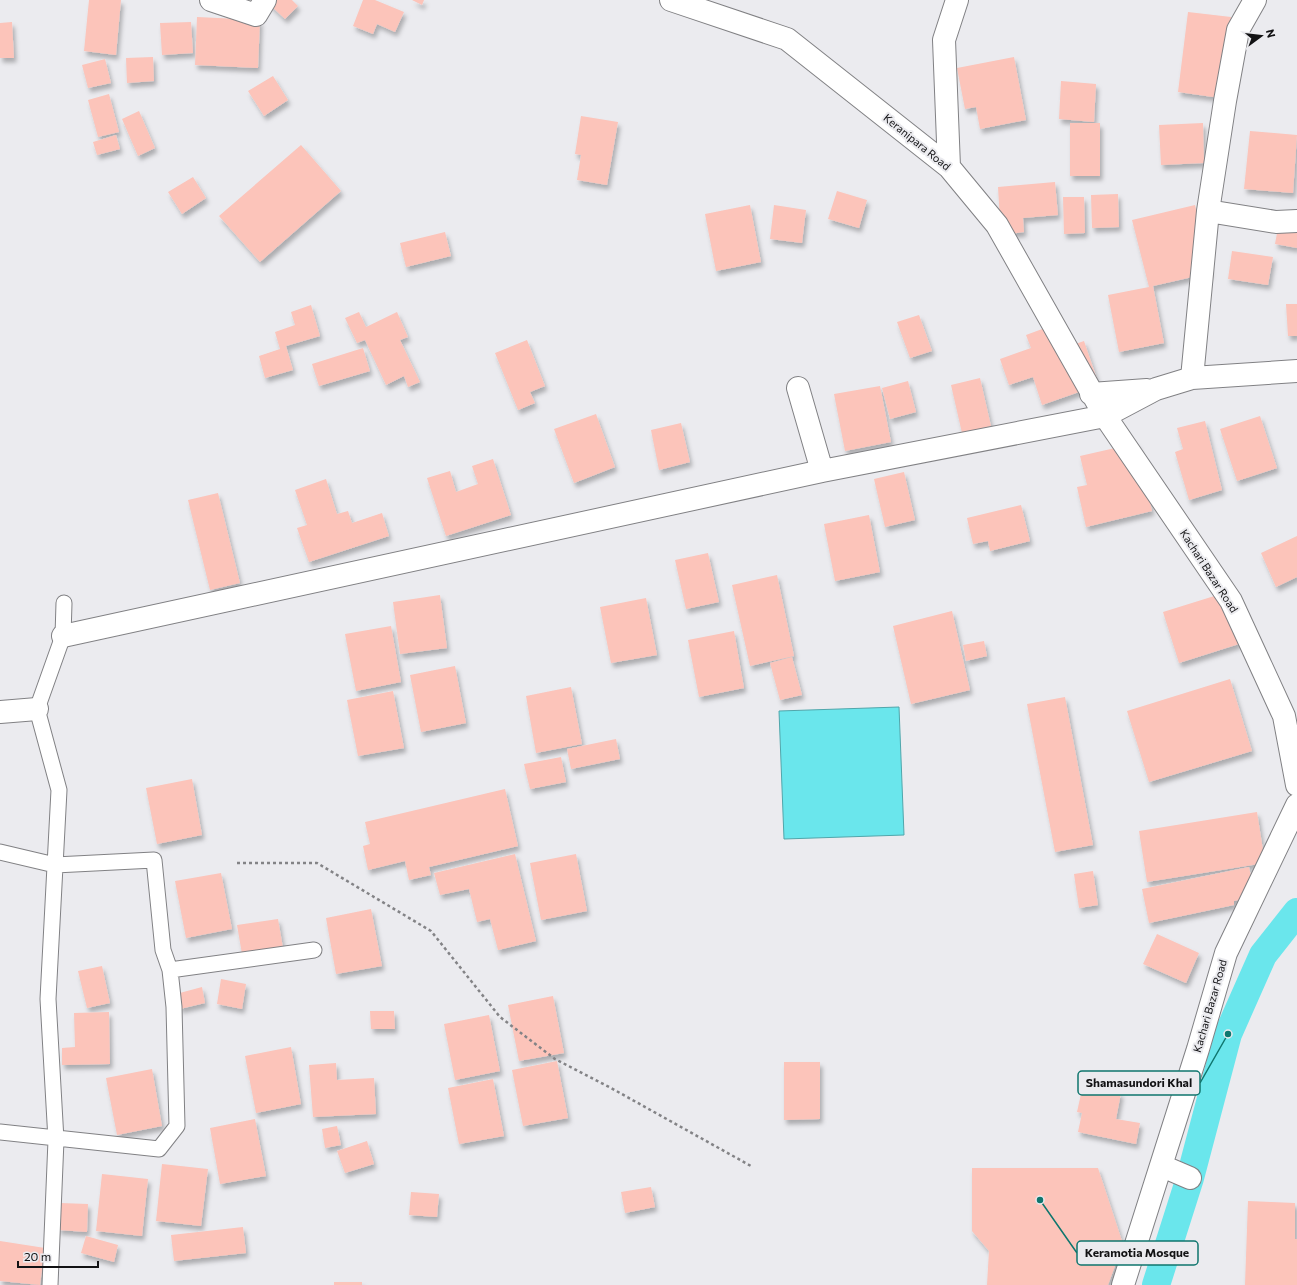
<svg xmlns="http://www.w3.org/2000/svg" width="1297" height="1285" viewBox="0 0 1297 1285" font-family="Commissioner,sans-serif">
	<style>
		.water { fill: #6ae6ec; stroke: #50a6ab }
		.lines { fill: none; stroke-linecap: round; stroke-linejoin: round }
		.canal { stroke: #6ae6ec; stroke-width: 28 }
		.building { fill: #fcc4ba; filter: url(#shadow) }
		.lane-casing { stroke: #818184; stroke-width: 17 }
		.street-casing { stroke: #818184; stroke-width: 24 }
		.path { stroke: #838386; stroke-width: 2.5; stroke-dasharray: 3 3; stroke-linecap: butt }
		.lane { stroke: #fff; stroke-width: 15 }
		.street { stroke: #fff; stroke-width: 22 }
		.labels { text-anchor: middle; stroke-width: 4; stroke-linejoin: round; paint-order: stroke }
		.street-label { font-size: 11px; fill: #121214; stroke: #ebebef }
		.leader { fill: none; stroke: #0f766e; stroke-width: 1.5 }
		.callout-dot { fill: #0f766e; stroke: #ebebef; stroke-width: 1.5 }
		.callout { fill: #ebebef; stroke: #0f766e; stroke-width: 1.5 }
		.callout-label { font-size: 12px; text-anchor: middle; font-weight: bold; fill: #121214 }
	</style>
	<defs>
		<filter id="shadow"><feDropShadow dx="2.5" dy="4.5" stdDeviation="2" flood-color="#0004"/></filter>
	</defs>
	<rect width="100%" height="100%" fill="#ebebef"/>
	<!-- water -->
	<path class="water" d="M899,707L904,835L784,839L779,711Z"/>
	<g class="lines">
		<!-- canal -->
		<path class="canal" d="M1156,1285L1190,1178L1228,1034L1263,955L1297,912"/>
	</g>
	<!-- building -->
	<path class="building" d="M89,0H121L116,55L84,51Z
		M271,0H292L298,6L285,19L268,3Z
		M363,0H375L404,12L395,32L377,24L373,34L353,26Z
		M412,0H424L422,5Z
		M1188,12L1231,17L1220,98L1178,92Z
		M197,17L260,20L258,68L195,65Z
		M12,22L14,58H0V23Z
		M191,22L193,53L162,55L160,23Z
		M153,57L154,81L127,83L126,58Z
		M1014,57L1026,120L980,129L976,107L965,109L957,68Z
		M105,59L111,83L88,88L82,65Z
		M273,76L288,100L264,116L248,91Z
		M1061,81L1096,84L1094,122L1059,119Z
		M109,94L119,132L98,137L88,100Z
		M139,111L155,148L138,156L122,119Z
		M581,116L618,122L607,185L577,180L581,155L575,154Z
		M1070,123H1100V176H1070Z
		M1203,123L1204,163L1161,165L1159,125Z
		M1250,131L1297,135L1293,193L1244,189Z
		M116,135L120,149L97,155L93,142Z
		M301,145L341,191L260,262L219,216Z
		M193,177L206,198L182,214L168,192Z
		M1055,182L1058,215L1023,218L1024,232L1009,234L1000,220L998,187Z
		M837,191L867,200L859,228L828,219Z
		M1118,194L1119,227L1092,228L1091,195Z
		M1063,197H1084L1085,233L1064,234Z
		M750,205L761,262L716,271L705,214Z
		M774,205L806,210L802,243L770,239Z
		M1195,205L1210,273L1153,286L1164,343L1119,352L1108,295L1149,287L1132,220Z
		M1280,217L1297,220V248L1275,244Z
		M445,232L451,256L406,267L400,243Z
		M1232,251L1273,257L1268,285L1228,279Z
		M1286,304H1297V336H1288Z
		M311,305L320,336L286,346L293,370L265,378L259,356L280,349L275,332L295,325L291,312Z
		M359,312L366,327L397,312L408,337L400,340L420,382L408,387L404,376L386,385L365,340L357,343L345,318Z
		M919,315L932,351L910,358L897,322Z
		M1053,325L1061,349L1084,341L1099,385L1042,405L1033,377L1009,385L1000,359L1031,348L1026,335Z
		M527,340L545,386L530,392L535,403L518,410L495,353Z
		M363,348L370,371L319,386L312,364Z
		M980,378L991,426L962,433L951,385Z
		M908,381L916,412L890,419L882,388Z
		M880,386L891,442L845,451L834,394Z
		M596,414L615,467L574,483L554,429Z
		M1260,416L1277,468L1237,481L1220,429Z
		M1205,421L1222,490L1189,500L1175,452L1183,449L1177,428Z
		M681,423L690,462L659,470L651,430Z
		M1137,443L1152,511L1086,527L1077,487L1087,485L1080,456Z
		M493,459L511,515L446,536L427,478L450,471L456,492L478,484L472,466Z
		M904,472L915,520L885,527L874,479Z
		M326,479L337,514L348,511L352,523L382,513L389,536L309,562L297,528L307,525L295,490Z
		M218,493L240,583L210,590L188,500Z
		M1021,505L1030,541L990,551L988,541L973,544L967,518Z
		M869,515L880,572L835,581L824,524Z
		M1297,536V577L1276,587L1261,553Z
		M708,553L719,602L686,609L675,560Z
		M777,575L794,656L750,666L732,585Z
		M1224,593L1239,644L1179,663L1163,612Z
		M440,595L447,648L400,654L393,602Z
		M646,598L657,655L611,663L600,607Z
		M952,611L970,690L911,704L893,626Z
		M391,626L401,682L356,691L345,634Z
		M734,631L744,688L699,697L688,640Z
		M984,641L987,656L966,661L963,645Z
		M792,657L802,695L780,700L770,663Z
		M455,666L466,723L421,732L410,675Z
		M1230,679L1252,751L1149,782L1127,711Z
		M571,687L582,744L536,753L526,696Z
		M393,691L404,748L358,756L347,700Z
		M1065,697L1093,845L1055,852L1027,704Z
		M616,739L620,759L571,769L567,749Z
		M561,757L566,782L530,789L524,764Z
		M192,779L202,835L157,844L146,788Z
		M505,789L518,846L429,867L431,875L409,880L405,861L368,870L363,846L370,844L365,822Z
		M1257,812L1265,863L1147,882L1139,831Z
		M515,854L536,941L498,950L490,919L477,922L469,889L440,895L434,873Z
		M576,854L587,911L541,920L530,863Z
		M1249,867L1255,896L1234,901V905L1149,923L1142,889Z
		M1093,871L1098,905L1079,908L1074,874Z
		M221,873L232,929L186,938L175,881Z
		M371,909L382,966L336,974L326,918Z
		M278,919L283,948L242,954L237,925Z
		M1157,934L1199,953L1186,983L1143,964Z
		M102,966L110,1003L87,1008L78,971Z
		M221,979L246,984L242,1009L217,1004Z
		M202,987L205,1003L180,1009L176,994Z
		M553,996L564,1053L519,1061L508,1005Z
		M370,1011H394L395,1029H371Z
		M109,1012L110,1064L62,1065V1048L75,1047L74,1013Z
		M489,1015L500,1071L455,1080L444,1024Z
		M291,1047L301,1104L256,1113L245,1056Z
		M557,1061L568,1118L523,1126L512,1070Z
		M784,1062H820V1119L784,1120Z
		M336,1063L337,1080L374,1078L376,1114L313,1117L309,1065Z
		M152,1069L162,1126L117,1135L106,1078Z
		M493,1079L504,1136L459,1144L448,1088Z
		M1083,1085L1121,1093L1116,1119L1140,1123L1136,1144L1078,1132L1082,1113L1077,1112Z
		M255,1119L266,1176L220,1184L210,1128Z
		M337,1126L341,1145L325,1148L322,1129Z
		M367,1141L374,1164L345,1173L337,1151Z
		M162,1164L208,1169L201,1226L156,1221Z
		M972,1168H1098L1123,1244L1108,1285H987L989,1251L972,1231Z
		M102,1174L148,1179L142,1236L96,1231Z
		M651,1187L655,1207L625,1213L621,1192Z
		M411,1192L439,1194L437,1217L409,1215Z
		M1248,1201L1295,1203V1239H1297V1285H1245Z
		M60,1203L88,1204L87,1232L58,1230Z
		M243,1227L246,1253L174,1261L171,1235Z
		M86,1236L118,1245L114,1262L81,1253Z
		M0,1241L45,1248L40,1285L0,1281Z
		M334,1282H362V1285H334Z"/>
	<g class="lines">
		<!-- lane casing -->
		<g class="lane-casing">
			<path id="lane" d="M0,852L55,865L154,860L163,950L170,970L174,1007L177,1126L159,1149L0,1132
				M170,970L314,950
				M50,1285L56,1140L48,999L59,790L37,709L63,636L64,603"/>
		</g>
		<!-- street casing -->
		<g class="street-casing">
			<path id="street" d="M211,0L256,15L265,0
				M671,0L787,39L949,167L997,225L1105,416L1231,601L1284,716L1297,785
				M949,167L944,40L957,0
				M1208,211L1276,222L1297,221
				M1192,378L1208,211L1225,101L1238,30L1255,0
				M798,388L822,471
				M1091,394L1147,390
				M63,636L822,471L1105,416L1156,389L1192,378L1297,371
				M0,712L37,709
				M1162,1166L1190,1178
				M1123,1285L1198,1049L1226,953L1297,805"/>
		</g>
		<!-- path -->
		<path class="path" d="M237,863H317L431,931L500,1017L555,1059L611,1088L751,1166"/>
		<!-- lane -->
		<use href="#lane" class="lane"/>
		<!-- street -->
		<use href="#street" class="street"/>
	</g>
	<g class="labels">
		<!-- street labels -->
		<g class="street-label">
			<text transform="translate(917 142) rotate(39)" y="4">Keranipara Road</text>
			<text transform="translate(1209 571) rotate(57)" y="4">Kachari Bazar Road</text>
			<text transform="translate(1210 1006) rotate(-74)" y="4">Kachari Bazar Road</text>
		</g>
	</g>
	<!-- callouts -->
	<path class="leader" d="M1228 1034L1200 1083M1040 1200L1077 1253"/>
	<g class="callout-dot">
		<circle cx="1228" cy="1034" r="4"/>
		<circle cx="1040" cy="1200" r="4"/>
	</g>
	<g class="callout">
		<rect x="1078" y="1071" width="122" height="24" rx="4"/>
		<rect x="1077" y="1241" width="121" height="24" rx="4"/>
	</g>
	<g class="callout-label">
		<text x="1139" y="1087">Shamasundori Khal</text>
		<text x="1137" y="1257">Keramotia Mosque</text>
	</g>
	<!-- north arrow -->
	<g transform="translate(1261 36) rotate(75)" stroke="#ebebef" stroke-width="3" paint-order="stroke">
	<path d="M0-3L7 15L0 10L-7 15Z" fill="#121214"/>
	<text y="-6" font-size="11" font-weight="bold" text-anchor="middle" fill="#121214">N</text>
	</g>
	<!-- scale -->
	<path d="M18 1261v6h80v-6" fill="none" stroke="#121214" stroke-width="2"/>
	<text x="24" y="1261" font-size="12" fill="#121214" stroke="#ebebef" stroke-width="3" paint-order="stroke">20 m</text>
</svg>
